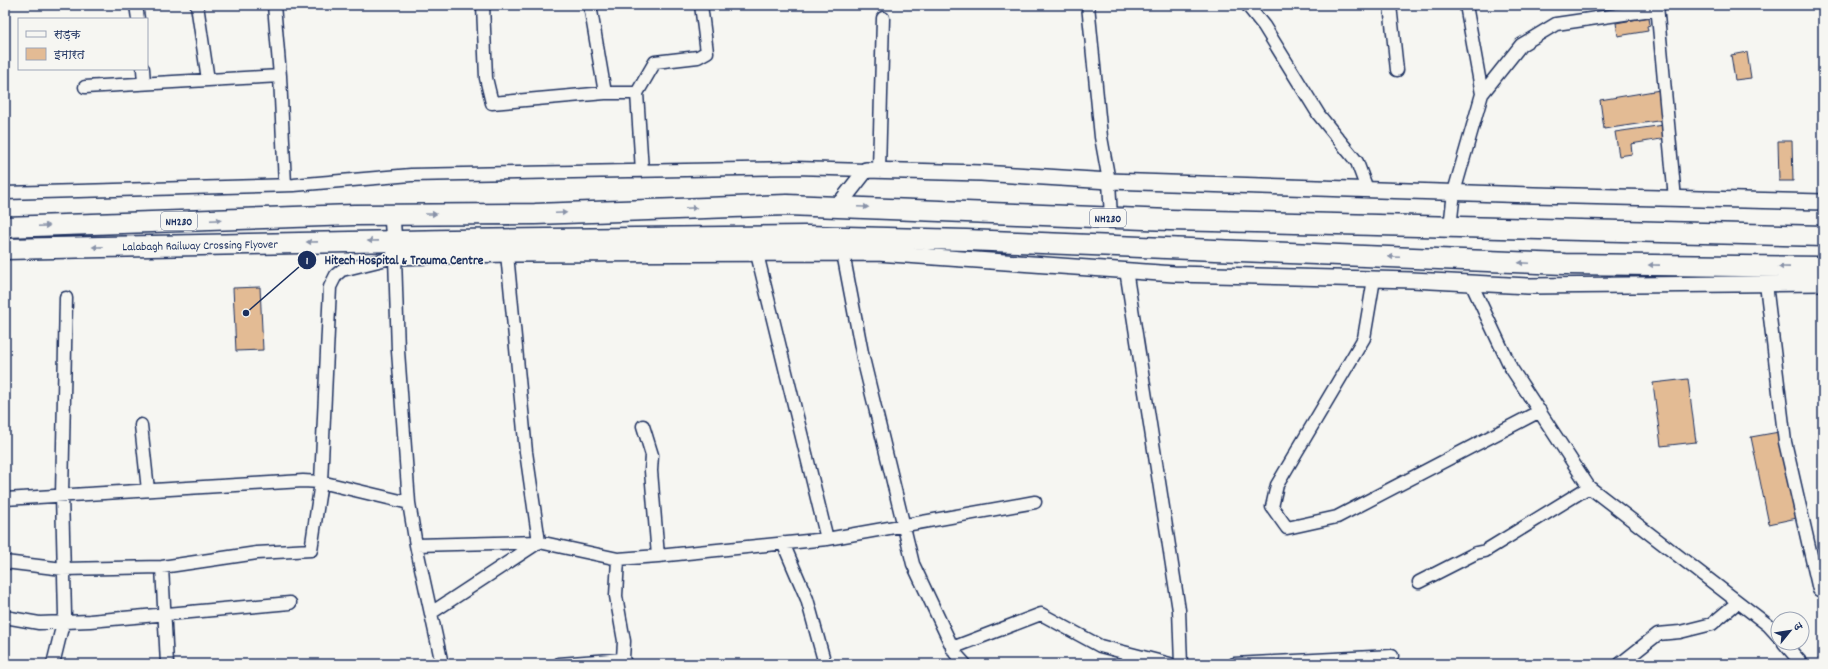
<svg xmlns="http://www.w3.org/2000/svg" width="1828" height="669" viewBox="0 0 1828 669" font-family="Dekko,'Playpen Sans Deva',sans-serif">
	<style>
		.building { fill: #e3bb94; stroke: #1b2f5e }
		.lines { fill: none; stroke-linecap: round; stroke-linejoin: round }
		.minor-casing { stroke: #1b2f5e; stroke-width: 15 }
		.tertiary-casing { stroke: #1b2f5e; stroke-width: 18 }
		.trunk-casing { stroke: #1b2f5e; stroke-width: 23 }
		.minor { stroke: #f6f6f2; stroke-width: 12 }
		.tertiary { stroke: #f6f6f2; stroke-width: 15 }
		.trunk { stroke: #f6f6f2; stroke-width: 20 }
		.oneway { fill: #8892a8 }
		.labels { text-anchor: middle; stroke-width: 3; stroke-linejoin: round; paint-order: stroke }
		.shield { fill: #f6f6f2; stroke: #5d6b8a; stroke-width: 1 }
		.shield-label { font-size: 11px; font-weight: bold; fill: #1b2f5e }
		.street-label { font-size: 12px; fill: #1b2f5e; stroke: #f6f6f2 }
		.leader { fill: none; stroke: #1b2f5e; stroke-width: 1.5 }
		.callout-dot { fill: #1b2f5e; stroke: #f6f6f2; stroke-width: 1.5 }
		.mark-label { font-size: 12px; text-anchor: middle; font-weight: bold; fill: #fff }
		.callout-label { font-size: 13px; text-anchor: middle; font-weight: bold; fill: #1b2f5e; stroke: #f6f6f2; stroke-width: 3; stroke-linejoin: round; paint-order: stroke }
	</style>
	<rect width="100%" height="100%" fill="#f6f6f2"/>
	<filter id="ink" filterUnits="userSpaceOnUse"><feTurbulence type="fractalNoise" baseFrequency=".025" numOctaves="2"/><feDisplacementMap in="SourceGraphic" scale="8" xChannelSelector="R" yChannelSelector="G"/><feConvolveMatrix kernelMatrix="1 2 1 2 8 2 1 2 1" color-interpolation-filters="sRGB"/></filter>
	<g filter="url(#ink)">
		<!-- building -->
		<path class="building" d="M1579,5H1604L1580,8Z
			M1649,17L1650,25L1647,26L1648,31L1618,36L1616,23Z
			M1747,52L1751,78L1735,80L1731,55Z
			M1660,90L1664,120L1604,129L1600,100Z
			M1664,125L1667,138L1631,144L1632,154L1619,156L1615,132Z
			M1778,141H1792L1793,181H1779Z
			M260,287L263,350L236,351L233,288Z
			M1688,379L1696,442L1661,446L1653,383Z
			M1779,432L1797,518L1769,524L1751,437Z"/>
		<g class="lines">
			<!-- minor casing -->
			<g class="minor-casing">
				<path id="minor" d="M136,5L138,19
					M197,5L208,80
					M274,5L280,76
					M483,5L486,78L492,103L605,93H637
					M590,5L605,93
					M1088,5L1101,137L1109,181L1111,218
					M1247,5L1264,26L1319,115L1357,162L1367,189
					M1390,5L1397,70
					M1657,5L1675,199
					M143,69L144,83
					M85,87L280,76L285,185
					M1482,94L1521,45L1556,24L1658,9
					M879,170L883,18
					M642,171L637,93L655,62L698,57L707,52L701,5
					M5,193L294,185L411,175L795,168L866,170
					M1450,227L1454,192L1482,94L1466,5
					M843,253L863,358L913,564L955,653L965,664
					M757,254L827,539
					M1126,270L1179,610L1181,664
					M1374,279L1364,338L1277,485L1272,507L1287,528L1337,517L1540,411
					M1471,283L1511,368L1589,487L1768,625L1778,636
					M1766,284L1785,442L1819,590
					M141,425L148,490
					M643,426L652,455L651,471L658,556
					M5,499L303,481L321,482L409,503L398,351L395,257L342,270L336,275L330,287L321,482L311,550L257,553L162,567L63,569L5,562
					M409,503L416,545L442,664
					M783,543L807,599L825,664
					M416,545L539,542L618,559L658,556L827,539L1035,502
					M618,559L616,596L624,641L623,659L626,664
					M162,567L167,664
					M1419,582L1476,553L1485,551L1589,487
					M431,613L539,542L526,452L507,254
					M5,617L39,623L90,621L290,603
					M1784,643L1802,664
					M952,648L1041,614L1100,646L1170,664
					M53,664L65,615L62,495L66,298
					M559,664L623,659
					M1125,664L1134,655
					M1234,664L1392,656
					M1620,664L1658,634L1680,632L1712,624L1738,602"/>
			</g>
			<!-- tertiary casing -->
			<g class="tertiary-casing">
				<path id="tertiary" d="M838,206L866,170L981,173L1109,181L1534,195L1823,202
					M392,215L395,257L507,254L877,253L1174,274L1412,280L1528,286L1823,283"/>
			</g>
			<!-- trunk casing -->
			<g class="trunk-casing">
				<path id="trunk" d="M5,227L354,215L535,214L787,205L1170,220L1823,236
					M5,249L451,240L806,236L966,240L1565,264L1823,267"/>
			</g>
			<!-- minor -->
			<use href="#minor" class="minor"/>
			<!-- tertiary -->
			<use href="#tertiary" class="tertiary"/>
			<!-- trunk -->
			<use href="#trunk" class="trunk"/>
		</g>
		<!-- one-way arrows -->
		<defs><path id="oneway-solid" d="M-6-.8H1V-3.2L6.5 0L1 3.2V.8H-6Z"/></defs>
		<g class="oneway">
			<use href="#oneway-solid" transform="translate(863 207) rotate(3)"/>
			<use href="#oneway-solid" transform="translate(691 208) rotate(-2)"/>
			<use href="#oneway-solid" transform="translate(561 213) rotate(-2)"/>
			<use href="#oneway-solid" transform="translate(431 214)"/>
			<use href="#oneway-solid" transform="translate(216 220) rotate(-2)"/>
			<use href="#oneway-solid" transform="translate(44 226) rotate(-2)"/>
			<use href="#oneway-solid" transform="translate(373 241) rotate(179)"/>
			<use href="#oneway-solid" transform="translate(312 242) rotate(179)"/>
			<use href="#oneway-solid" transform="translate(98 247) rotate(179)"/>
			<use href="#oneway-solid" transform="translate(1394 257) rotate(-178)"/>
			<use href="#oneway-solid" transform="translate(1524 263) rotate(-178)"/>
			<use href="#oneway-solid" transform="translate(1654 265) rotate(-179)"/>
			<use href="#oneway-solid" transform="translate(1784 267) rotate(-179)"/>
		</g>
	</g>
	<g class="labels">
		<!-- shield labels -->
		<g class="shield">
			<rect x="1090" y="209" width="36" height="18" rx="3"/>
			<rect x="161" y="212" width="36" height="18" rx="3"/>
		</g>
		<g class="shield-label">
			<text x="1108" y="222">NH230</text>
			<text x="179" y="225">NH230</text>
		</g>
		<!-- street labels -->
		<g class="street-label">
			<text transform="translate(200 245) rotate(-1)" y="4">Lalabagh Railway Crossing Flyover</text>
		</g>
	</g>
	<!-- callouts -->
	<path class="leader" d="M246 313L307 260"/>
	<g class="callout-dot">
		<circle cx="246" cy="313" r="4"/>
		<circle cx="307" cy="260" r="10"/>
	</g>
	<g class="mark-label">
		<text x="307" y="264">1</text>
	</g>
	<g class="callout-label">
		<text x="404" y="264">Hitech Hospital &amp; Trauma Centre</text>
	</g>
	<!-- margin -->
	<rect width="1828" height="669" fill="none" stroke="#f6f6f2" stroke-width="20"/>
	<rect x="10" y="10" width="1808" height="649" fill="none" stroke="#1b2f5e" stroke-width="1.5" filter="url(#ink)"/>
	<!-- legend -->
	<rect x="18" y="18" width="130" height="52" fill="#f6f6f2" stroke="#9ea6b7"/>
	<rect x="26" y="31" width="20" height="6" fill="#f6f6f2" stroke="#9ea6b7"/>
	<text x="54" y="38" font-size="12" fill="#1b2f5e">सड़क</text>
	<rect x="26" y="48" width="20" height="12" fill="#e3bb94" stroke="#9ea6b7"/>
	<text x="54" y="58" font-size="12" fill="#1b2f5e">इमारत</text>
	<!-- north arrow -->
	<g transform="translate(1790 631) rotate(60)"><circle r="19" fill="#f6f6f2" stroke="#9ea6b7"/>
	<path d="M0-3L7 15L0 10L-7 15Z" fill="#1b2f5e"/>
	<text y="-6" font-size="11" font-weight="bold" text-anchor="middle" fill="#1b2f5e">उ</text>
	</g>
</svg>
